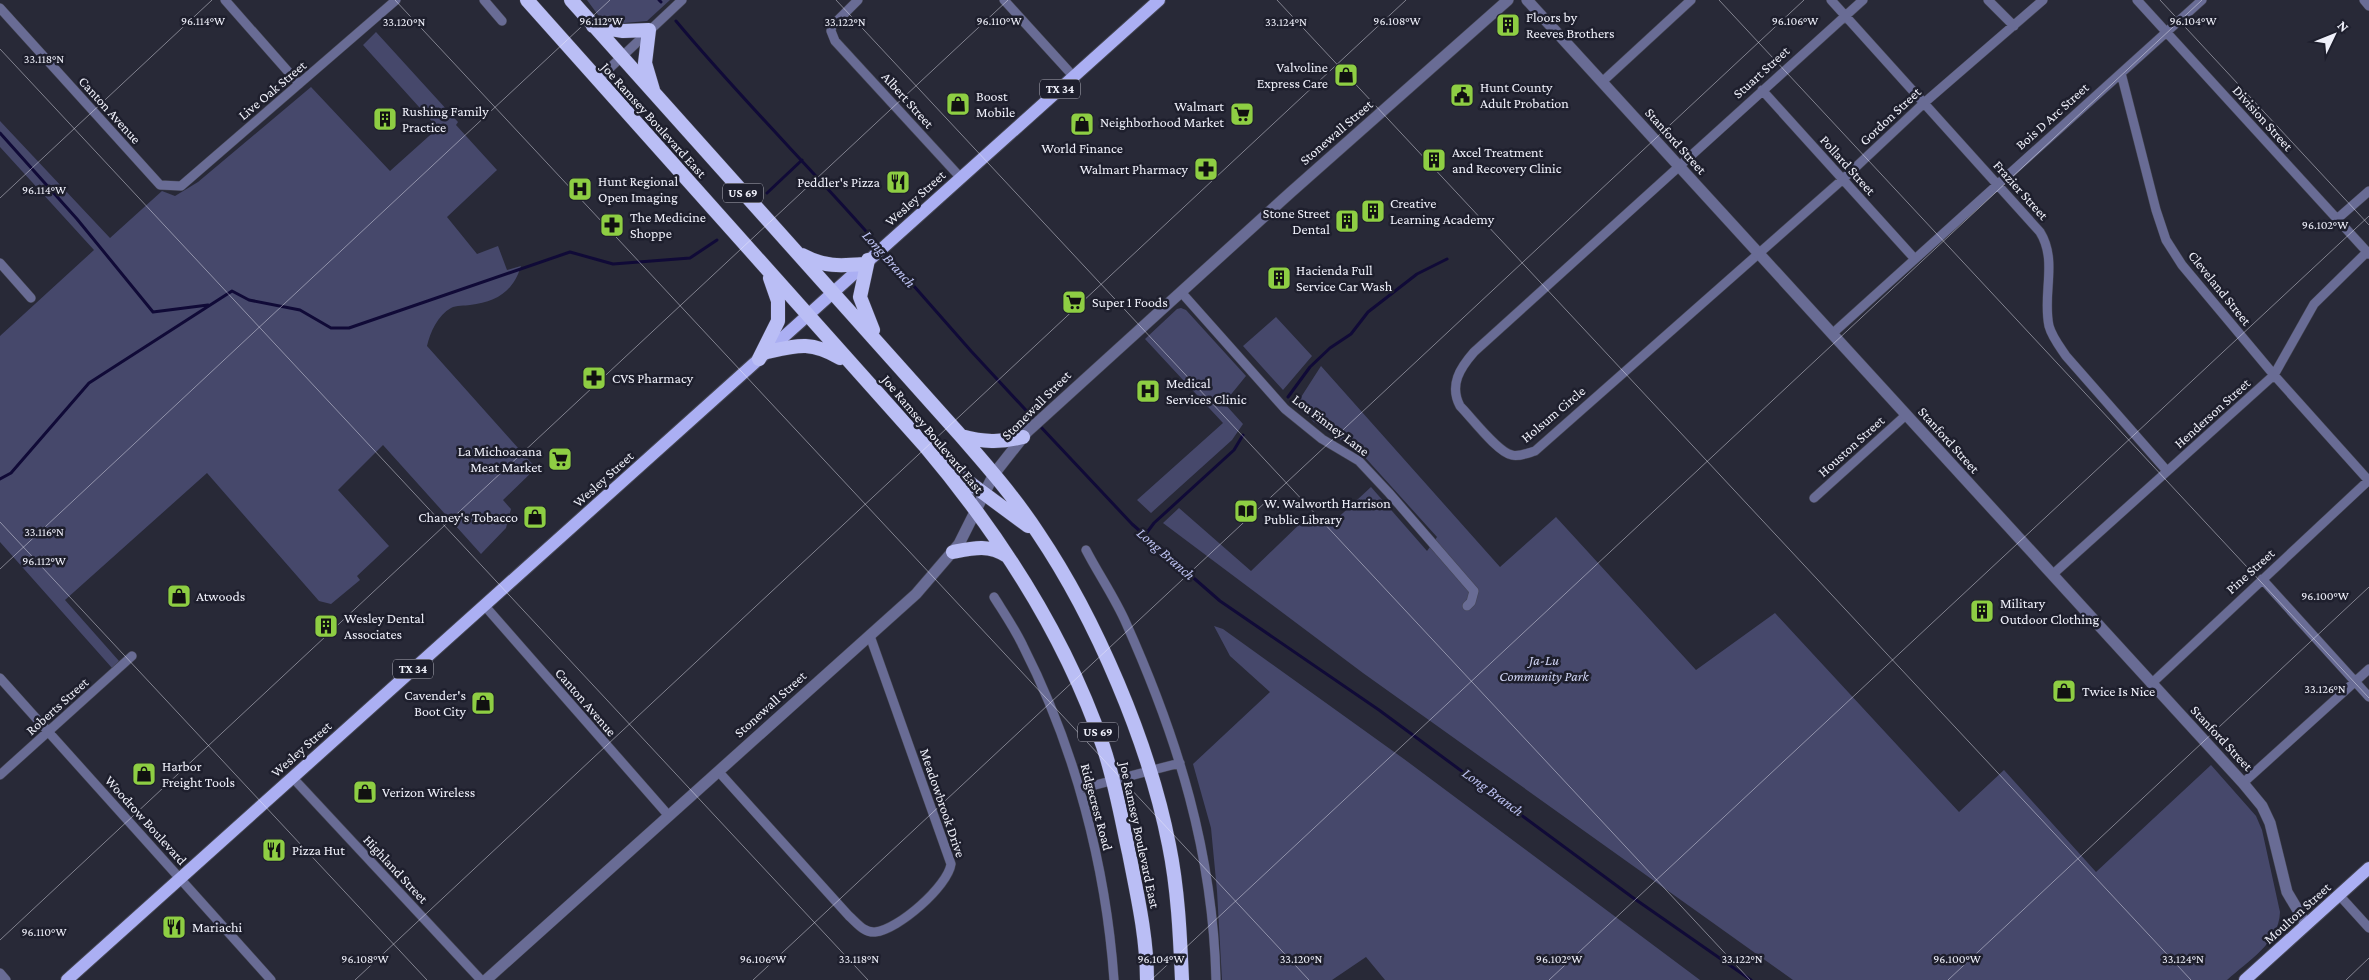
<svg xmlns="http://www.w3.org/2000/svg" width="2369" height="980" viewBox="0 0 2369 980" font-family="'Crimson Pro',serif">
	<style>
		.green { fill: #46486b }
		.lines { fill: none; stroke-linecap: round; stroke-linejoin: round }
		.stream { stroke: #100a37; stroke-width: 3 }
		.minor-casing { stroke: #444552; stroke-width: 10 }
		.tertiary-casing { stroke: #444552; stroke-width: 12 }
		.primary-casing { stroke: #444552; stroke-width: 14 }
		.trunk-casing { stroke: #444552; stroke-width: 15 }
		.minor { stroke: #696c95; stroke-width: 9 }
		.tertiary { stroke: #696c95; stroke-width: 11 }
		.primary { stroke: #abaff3; stroke-width: 12 }
		.trunk { stroke: #babef5; stroke-width: 14 }
		.ticks { fill: none; stroke: #eff0fa; stroke-width: 1; stroke-opacity: 0.45 }
		.labels { text-anchor: middle; stroke-width: 5; stroke-linejoin: round; paint-order: stroke }
		.shield { fill: #1e1f2d; stroke: #b0b1bc; stroke-width: 1 }
		.shield-label { font-size: 12px; font-weight: bold; fill: #eff0fa }
		.poi-label { font-size: 14px; fill: #eff0fa; stroke: #1e1f2d; text-anchor: start }
		.street-label { font-size: 14px; fill: #eff0fa; stroke: #1e1f2d }
		.park-label { font-size: 14px; font-style: italic; fill: #d1d5f5; stroke: #1e1f2d }
		.water-label { font-size: 15px; font-style: italic; fill: #bdc2f2; stroke: #1e1f2d }
		.ticks-label { font-size: 12px; text-anchor: middle; fill: #eff0fa; stroke: #1e1f2d; stroke-width: 5; stroke-linejoin: round; paint-order: stroke }
	</style>
	<rect width="100%" height="100%" fill="#282937"/>
	<!-- green -->
	<path class="green" d="M587,0H670L647,21L624,23L598,15Z
		M376,32L458,122L456,125L497,170L447,217L477,254L498,246L507,270L521,266C513,292 496,302 470,305C465,306 456,305 451,308C438,315 430,332 427,346L536,468L503,500L511,509L506,528L481,554L383,445L338,490L389,546L357,576L360,580L331,604L319,601L207,473L65,600L119,661L112,668L0,542V336L94,250L0,147V121L110,238L162,191L175,196L198,182L311,87L390,171L438,128L363,45Z
		M1181,308L1186,310L1246,376L1224,403L1243,424L1232,440L1151,513L1137,500L1223,423L1145,339L1177,309Z
		M1276,317L1312,356L1283,390L1243,346Z
		M1321,366L1500,567L1556,517L1696,670L1775,613L1959,812L2004,770L2096,872L2211,765L2256,816L2262,830L2280,912C2279,943 2248,961 2227,980H1793L1363,673L1163,523L1179,508L1251,571L1308,516L1329,526L1371,487L1427,551L1437,537L1362,454L1314,422L1296,405Z
		M1214,626L1223,629L1404,759L1700,980H1385L1366,957L1332,980H1222L1217,891L1211,828L1193,764L1270,692L1230,656Z"/>
	<g class="lines">
		<!-- stream -->
		<path class="stream" d="M659,0L661,2
			M676,21C741,99 813,170 880,247
			M0,133L77,219L153,312L208,305
			M767,193L802,160
			M884,252L971,351L1035,420
			M1288,397L1310,367L1330,348L1351,334L1368,312L1417,274L1447,259
			M1039,425L1132,524L1220,601L1379,710L1632,897L1751,980
			M0,479L11,473L89,383L232,291L249,300L300,310L331,328H349L570,252L613,264L690,258L717,240
			M1145,535L1154,523L1234,450L1243,435"/>
		<!-- minor casing -->
		<g class="minor-casing">
			<path id="minor" d="M225,0L299,84
				M484,0L502,21
				M858,0L832,26L831,31L835,41L960,177
				M1004,0L1074,77
				M1831,0L2040,232C2058,261 2042,294 2049,326C2052,337 2060,347 2066,356L2167,471
				M1863,0L1474,352C1460,368 1449,385 1460,406C1471,417 1498,453 1512,455C1519,457 1528,453 1535,451L1842,180L1924,103L2043,0
				M1988,0L2014,26
				M2137,0L2369,254
				M2364,0L2369,6
				M0,8L160,185L181,186L396,0
				M2121,73L2156,210L2166,240L2182,265L2274,375L2369,481
				M597,80L682,0
				M1602,82L1691,0
				M1762,90L1914,258
				M2337,219L2369,191
				M0,263L31,298
				M1181,292L1285,409L1322,439L1359,461L1389,493L1474,591L1471,602L1467,606
				M1832,334L2202,0
				M1814,498L1906,415
				M1086,550C1099,575 1115,598 1126,623C1178,739 1213,852 1216,980
				M2052,575L2274,375L2314,304L2367,252
				M2262,579L2369,697
				M994,597C1004,613 1015,629 1023,646C1075,748 1106,866 1114,980
				M484,605L669,816
				M0,678L271,980
				M2151,684L2369,480
				M718,771L849,916C857,923 864,933 875,932C898,930 948,886 951,864L870,636
				M0,775L132,656
				M292,777L481,980
				M2243,783L2369,669
				M1080,789L1180,763
				M2339,895L2369,928
				M0,973L6,980"/>
		</g>
		<!-- tertiary casing -->
		<g class="tertiary-casing">
			<path id="tertiary" d="M1527,0L2243,783L2262,806L2270,823L2287,892L2306,924
				M486,980L916,594L959,544L994,474L1027,432L1290,193L1508,0"/>
		</g>
		<!-- primary casing -->
		<g class="primary-casing">
			<path id="primary" d="M67,980L1159,0
				M2245,980L2369,868"/>
		</g>
		<!-- trunk casing -->
		<g class="trunk-casing">
			<path id="trunk" d="M527,0L924,445C1000,535 1065,635 1103,746C1115,781 1121,817 1129,853C1137,894 1147,937 1147,980
				M571,0L961,436C988,467 1015,498 1038,533C1096,619 1149,743 1169,845C1178,889 1180,935 1182,980
				M593,26L623,31L649,30L645,63L653,90
				M802,255C824,267 840,266 864,264
				M868,260L860,297L873,330
				M767,352C798,345 811,341 840,358
				M759,359L778,321V301L770,278
				M961,436C983,442 1000,443 1023,437
				M947,466L1028,526
				M953,552C973,548 989,544 1007,556"/>
		</g>
		<!-- minor -->
		<use href="#minor" class="minor"/>
		<!-- tertiary -->
		<use href="#tertiary" class="tertiary"/>
		<!-- primary -->
		<use href="#primary" class="primary"/>
		<!-- trunk -->
		<use href="#trunk" class="trunk"/>
	</g>
	<!-- ticks -->
	<path class="ticks" d="M395,0L1309,980M836,0L1750,980M1277,0L2191,980M1719,0L2369,698M2160,0L2369,225M0,49L868,980M0,198L212,0M0,522L427,980M0,569L610,0M0,940L1008,0M355,980L1406,0M753,980L1804,0M1151,980L2202,0M1549,980L2369,216M1948,980L2369,587M2346,980L2369,958"/>
	<!-- icons -->
	<defs>
		<g id="building-square" transform="scale(1.25)"><rect x="-9" y="-9" width="18" height="18" rx="4" fill="#8ece43" stroke="#1e1f2d"/><path d="M-4-6H4V6H1V3H-1V6H-4ZM-2.5-4.3h1.7v1.8h-1.7ZM.8-4.3h1.7v1.8H.8ZM-2.5-1h1.7V.8h-1.7ZM.8-1h1.7V.8H.8Z" fill="#111"/></g>
		<g id="shop-square" transform="scale(1.25)"><rect x="-9" y="-9" width="18" height="18" rx="4" fill="#8ece43" stroke="#1e1f2d"/><path d="M-5-2.5h2.3a2.7 3.5 0 0 1 5.4 0H5L5.5 6h-11ZM-1.5-2.5h3a1.5 2.3 0 0 0-3 0Z" fill="#111"/></g>
		<g id="civic-square" transform="scale(1.25)"><rect x="-9" y="-9" width="18" height="18" rx="4" fill="#8ece43" stroke="#1e1f2d"/><path d="M-.6-6.5H3V-4.5H.6V-3L4-1V1h2V6H-6V1h2V-1L-.6-3ZM-1.2 2.5V6h2.4V2.5Z" fill="#111"/></g>
		<g id="supermarket-square" transform="scale(1.25)"><rect x="-9" y="-9" width="18" height="18" rx="4" fill="#8ece43" stroke="#1e1f2d"/><path d="M-6-5.5h2.5l.6 2H6L4.5 2H-2.5L-4.4-4H-6ZM-1.5 3.2a1.3 1.3 0 1 0 .1 0ZM3 3.2a1.3 1.3 0 1 0 .1 0Z" fill="#111"/></g>
		<g id="pharmacy-square" transform="scale(1.25)"><rect x="-9" y="-9" width="18" height="18" rx="4" fill="#8ece43" stroke="#1e1f2d"/><path d="M-2-6h4v4h4v4h-4v4h-4v-4h-4v-4h4Z" fill="#111"/></g>
		<g id="restaurant-square" transform="scale(1.25)"><rect x="-9" y="-9" width="18" height="18" rx="4" fill="#8ece43" stroke="#1e1f2d"/><path d="M-5-6h1v4h1v-4h1v4h1v-4h1v5L-1.5 .5V6h-2V.5L-5-1ZM5-6V6H3V1.5H1.5Q1.5-4 5-6Z" fill="#111"/></g>
		<g id="hospital-square" transform="scale(1.25)"><rect x="-9" y="-9" width="18" height="18" rx="4" fill="#8ece43" stroke="#1e1f2d"/><path d="M-5-5h3v3.5h4V-5h3V5h-3V1.5h-4V5h-3Z" fill="#111"/></g>
		<g id="library-square" transform="scale(1.25)"><rect x="-9" y="-9" width="18" height="18" rx="4" fill="#8ece43" stroke="#1e1f2d"/><path d="M-6-4Q-3-5.5-.7-3.5V5Q-3 3-6 4ZM6-4Q3-5.5 .7-3.5V5Q3 3 6 4Z" fill="#111"/></g>
	</defs>
	<g fill-rule="evenodd">
		<use href="#building-square" x="1508" y="25"/>
		<use href="#shop-square" x="1346" y="75"/>
		<use href="#civic-square" x="1462" y="95"/>
		<use href="#shop-square" x="958" y="104"/>
		<use href="#supermarket-square" x="1242" y="114"/>
		<use href="#building-square" x="385" y="119"/>
		<use href="#shop-square" x="1082" y="124"/>
		<use href="#building-square" x="1434" y="160"/>
		<use href="#pharmacy-square" x="1206" y="169"/>
		<use href="#restaurant-square" x="898" y="182"/>
		<use href="#hospital-square" x="580" y="189"/>
		<use href="#building-square" x="1373" y="211"/>
		<use href="#building-square" x="1347" y="221"/>
		<use href="#pharmacy-square" x="612" y="225"/>
		<use href="#building-square" x="1279" y="278"/>
		<use href="#supermarket-square" x="1074" y="302"/>
		<use href="#pharmacy-square" x="594" y="378"/>
		<use href="#hospital-square" x="1148" y="391"/>
		<use href="#supermarket-square" x="560" y="459"/>
		<use href="#library-square" x="1246" y="511"/>
		<use href="#shop-square" x="535" y="517"/>
		<use href="#shop-square" x="179" y="596"/>
		<use href="#building-square" x="1982" y="611"/>
		<use href="#building-square" x="326" y="626"/>
		<use href="#shop-square" x="2064" y="691"/>
		<use href="#shop-square" x="483" y="703"/>
		<use href="#shop-square" x="144" y="774"/>
		<use href="#shop-square" x="365" y="792"/>
		<use href="#restaurant-square" x="274" y="850"/>
		<use href="#restaurant-square" x="174" y="927"/>
	</g>
	<g class="labels">
		<!-- shield labels -->
		<g class="shield">
			<rect x="1040" y="79.5" width="40" height="19" rx="4"/>
			<rect x="723" y="183.5" width="40" height="19" rx="4"/>
			<rect x="393" y="659.5" width="40" height="19" rx="4"/>
			<rect x="1078" y="722.5" width="40" height="19" rx="4"/>
		</g>
		<g class="shield-label">
			<text x="1060" y="93">TX 34</text>
			<text x="743" y="197">US 69</text>
			<text x="413" y="673">TX 34</text>
			<text x="1098" y="736">US 69</text>
		</g>
		<!-- poi labels -->
		<g class="poi-label">
			<text x="1526" y="22">Floors by<tspan x="1526" dy="16">Reeves Brothers</tspan></text>
			<text x="1328" y="72" text-anchor="end">Valvoline<tspan x="1328" dy="16">Express Care</tspan></text>
			<text x="1480" y="92">Hunt County<tspan x="1480" dy="16">Adult Probation</tspan></text>
			<text x="976" y="101">Boost<tspan x="976" dy="16">Mobile</tspan></text>
			<text x="1224" y="111" text-anchor="end">Walmart<tspan x="1224" dy="16">Neighborhood Market</tspan></text>
			<text x="402" y="116">Rushing Family<tspan x="402" dy="16">Practice</tspan></text>
			<text x="1082" y="153" text-anchor="middle">World Finance</text>
			<text x="1452" y="157">Axcel Treatment<tspan x="1452" dy="16">and Recovery Clinic</tspan></text>
			<text x="1188" y="174" text-anchor="end">Walmart Pharmacy</text>
			<text x="598" y="186">Hunt Regional<tspan x="598" dy="16">Open Imaging</tspan></text>
			<text x="880" y="187" text-anchor="end">Peddler's Pizza</text>
			<text x="1390" y="208">Creative<tspan x="1390" dy="16">Learning Academy</tspan></text>
			<text x="1330" y="218" text-anchor="end">Stone Street<tspan x="1330" dy="16">Dental</tspan></text>
			<text x="630" y="222">The Medicine<tspan x="630" dy="16">Shoppe</tspan></text>
			<text x="1296" y="275">Hacienda Full<tspan x="1296" dy="16">Service Car Wash</tspan></text>
			<text x="1092" y="307">Super 1 Foods</text>
			<text x="612" y="383">CVS Pharmacy</text>
			<text x="1166" y="388">Medical<tspan x="1166" dy="16">Services Clinic</tspan></text>
			<text x="542" y="456" text-anchor="end">La Michoacana<tspan x="542" dy="16">Meat Market</tspan></text>
			<text x="1264" y="508">W. Walworth Harrison<tspan x="1264" dy="16">Public Library</tspan></text>
			<text x="518" y="522" text-anchor="end">Chaney's Tobacco</text>
			<text x="196" y="601">Atwoods</text>
			<text x="2000" y="608">Military<tspan x="2000" dy="16">Outdoor Clothing</tspan></text>
			<text x="344" y="623">Wesley Dental<tspan x="344" dy="16">Associates</tspan></text>
			<text x="2082" y="696">Twice Is Nice</text>
			<text x="466" y="700" text-anchor="end">Cavender's<tspan x="466" dy="16">Boot City</tspan></text>
			<text x="162" y="771">Harbor<tspan x="162" dy="16">Freight Tools</tspan></text>
			<text x="382" y="797">Verizon Wireless</text>
			<text x="292" y="855">Pizza Hut</text>
			<text x="192" y="932">Mariachi</text>
		</g>
		<!-- street labels -->
		<g class="street-label">
			<text transform="translate(1761 72) rotate(-42)" y="5">Stuart Street</text>
			<text transform="translate(272 90) rotate(-40)" y="5">Live Oak Street</text>
			<text transform="translate(908 100) rotate(48)" y="5">Albert Street</text>
			<text transform="translate(110 110) rotate(48)" y="5">Canton Avenue</text>
			<text transform="translate(1890 116) rotate(-43)" y="5">Gordon Street</text>
			<text transform="translate(2052 116) rotate(-42)" y="5">Bois D Arc Street</text>
			<text transform="translate(2263 118) rotate(48)" y="5">Division Street</text>
			<text transform="translate(654 120) rotate(48)" y="5">Joe Ramsey Boulevard East</text>
			<text transform="translate(1336 132) rotate(-41)" y="5">Stonewall Street</text>
			<text transform="translate(1676 141) rotate(48)" y="5">Stanford Street</text>
			<text transform="translate(1848 165) rotate(48)" y="5">Pollard Street</text>
			<text transform="translate(2021 190) rotate(48)" y="5">Frazier Street</text>
			<text transform="translate(915 198) rotate(-42)" y="5">Wesley Street</text>
			<text transform="translate(2220 288) rotate(51)" y="5">Cleveland Street</text>
			<text transform="translate(1036 405) rotate(-45)" y="5">Stonewall Street</text>
			<text transform="translate(2212 413) rotate(-42)" y="5">Henderson Street</text>
			<text transform="translate(1553 414) rotate(-40)" y="5">Holsum Circle</text>
			<text transform="translate(1331 425) rotate(37)" y="5">Lou Finney Lane</text>
			<text transform="translate(933 434) rotate(50)" y="5">Joe Ramsey Boulevard East</text>
			<text transform="translate(1949 440) rotate(48)" y="5">Stanford Street</text>
			<text transform="translate(1851 446) rotate(-42)" y="5">Houston Street</text>
			<text transform="translate(603 479) rotate(-42)" y="5">Wesley Street</text>
			<text transform="translate(2250 571) rotate(-42)" y="5">Pine Street</text>
			<text transform="translate(586 702) rotate(49)" y="5">Canton Avenue</text>
			<text transform="translate(770 704) rotate(-42)" y="5">Stonewall Street</text>
			<text transform="translate(57 706) rotate(-42)" y="5">Roberts Street</text>
			<text transform="translate(2222 738) rotate(47)" y="5">Stanford Street</text>
			<text transform="translate(301 749) rotate(-42)" y="5">Wesley Street</text>
			<text transform="translate(943 803) rotate(71)" y="5">Meadowbrook Drive</text>
			<text transform="translate(1097 807) rotate(75)" y="5">Ridgecrest Road</text>
			<text transform="translate(146 820) rotate(48)" y="5">Woodrow Boulevard</text>
			<text transform="translate(1140 835) rotate(78)" y="5">Joe Ramsey Boulevard East</text>
			<text transform="translate(396 869) rotate(47)" y="5">Highland Street</text>
			<text transform="translate(2297 913) rotate(-42)" y="5">Moulton Street</text>
		</g>
		<!-- park labels -->
		<g class="park-label">
			<text x="1544" y="665">Ja-Lu<tspan x="1544" dy="16">Community Park</tspan></text>
		</g>
		<!-- water labels -->
		<g class="water-label">
			<text transform="translate(889 259) rotate(48)" y="5">Long Branch</text>
			<text transform="translate(1166 554) rotate(41)" y="5">Long Branch</text>
			<text transform="translate(1493 792) rotate(36)" y="5">Long Branch</text>
		</g>
	</g>
	<g class="ticks-label">
		<text x="203" y="25">96.114°W</text>
		<text x="601" y="25">96.112°W</text>
		<text x="999" y="25">96.110°W</text>
		<text x="1397" y="25">96.108°W</text>
		<text x="1795" y="25">96.106°W</text>
		<text x="2193" y="25">96.104°W</text>
		<text x="404" y="26">33.120°N</text>
		<text x="845" y="26">33.122°N</text>
		<text x="1286" y="26">33.124°N</text>
		<text x="44" y="63">33.118°N</text>
		<text x="44" y="194">96.114°W</text>
		<text x="2325" y="229">96.102°W</text>
		<text x="44" y="536">33.116°N</text>
		<text x="44" y="565">96.112°W</text>
		<text x="2325" y="600">96.100°W</text>
		<text x="2325" y="693">33.126°N</text>
		<text x="44" y="936">96.110°W</text>
		<text x="859" y="963">33.118°N</text>
		<text x="1301" y="963">33.120°N</text>
		<text x="1742" y="963">33.122°N</text>
		<text x="2183" y="963">33.124°N</text>
		<text x="365" y="963">96.108°W</text>
		<text x="763" y="963">96.106°W</text>
		<text x="1161" y="963">96.104°W</text>
		<text x="1559" y="963">96.102°W</text>
		<text x="1957" y="963">96.100°W</text>
	</g>
	<!-- north arrow -->
	<g transform="translate(2334 35) rotate(47)" stroke="#1e1f2d" stroke-width="4" paint-order="stroke">
	<path d="M0-4L9 19L0 12L-9 19Z" fill="#eff0fa"/>
	<text y="-8" font-size="14" font-weight="bold" text-anchor="middle" fill="#eff0fa">N</text>
	</g>
</svg>
